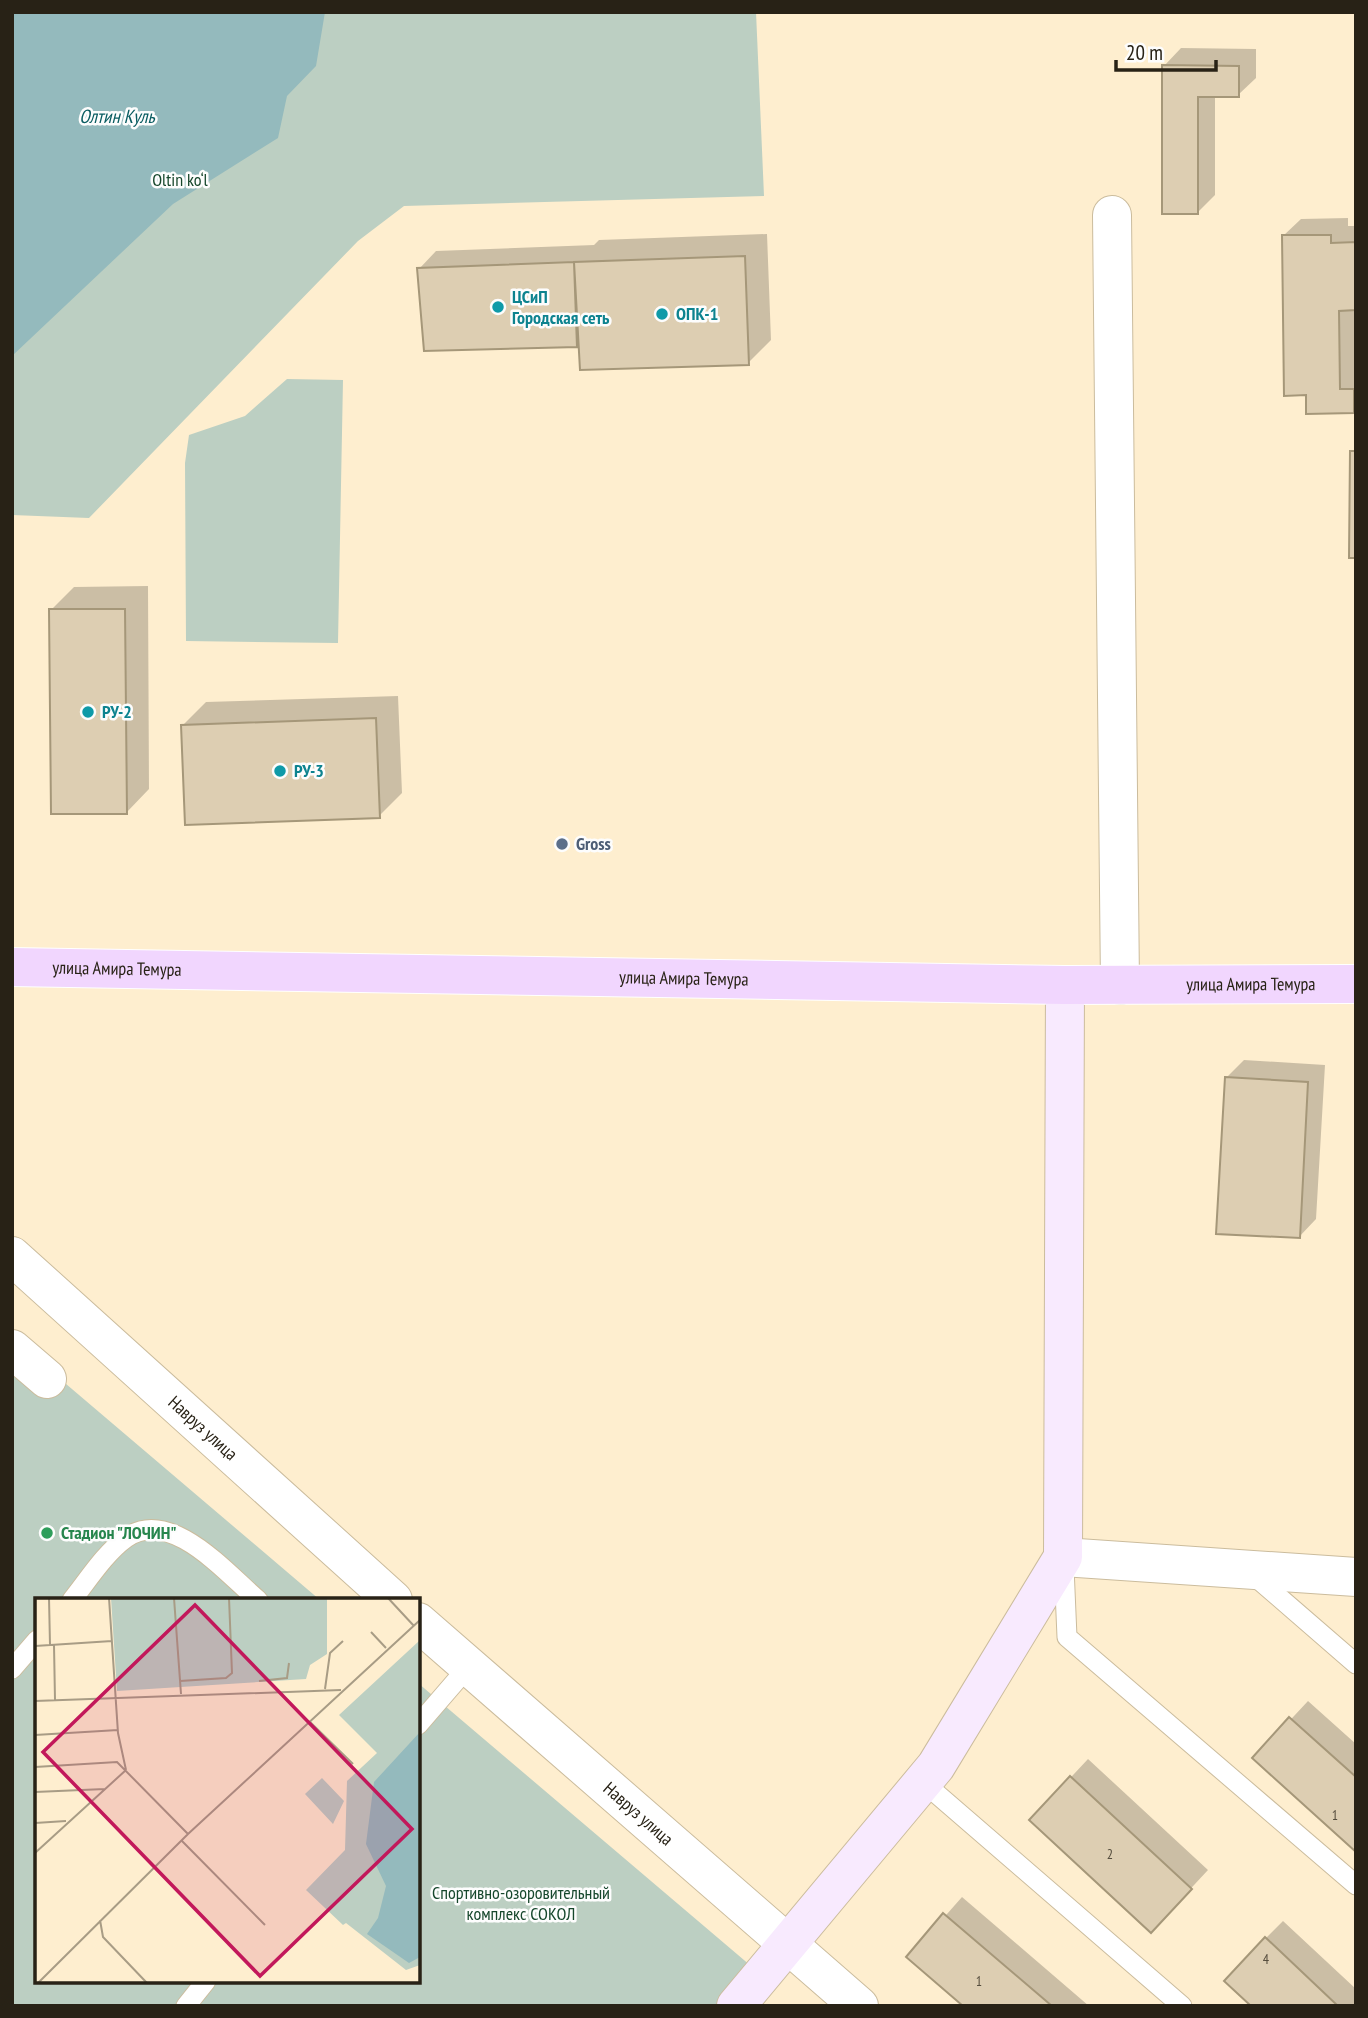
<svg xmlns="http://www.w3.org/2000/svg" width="1368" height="2018" viewBox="0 0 1368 2018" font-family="'PT Sans Narrow',sans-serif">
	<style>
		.green { fill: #bccfc2 }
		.water { fill: #94babd }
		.shadow { fill: #0003 }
		.building { fill: #ddceb2; stroke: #a59779; stroke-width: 2 }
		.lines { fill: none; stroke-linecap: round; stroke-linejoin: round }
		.lane-casing { stroke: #cbbc9d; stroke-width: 21 }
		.street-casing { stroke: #cbbc9d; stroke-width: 40 }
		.secondary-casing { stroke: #cbbc9d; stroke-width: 40 }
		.primary-casing { stroke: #fff; stroke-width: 40 }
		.lane { stroke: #fff; stroke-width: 19 }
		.street { stroke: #fff; stroke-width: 38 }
		.secondary { stroke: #f8eafe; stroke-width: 38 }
		.primary { stroke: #f1d6fe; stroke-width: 38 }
		.culture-dot { fill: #0f9aa8; stroke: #fdfdfd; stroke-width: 2.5 }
		.service-dot { fill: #5c6f8a; stroke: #fdfdfd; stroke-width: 2.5 }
		.leisure-dot { fill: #2e9e5b; stroke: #fdfdfd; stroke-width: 2.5 }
		.labels { text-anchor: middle; stroke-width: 5; stroke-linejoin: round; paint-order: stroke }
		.number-label { font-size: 14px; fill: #554d3d }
		.park-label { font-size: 18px; fill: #16472c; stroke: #fdfdfd }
		.culture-label { font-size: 18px; font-weight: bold; fill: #0d838f; stroke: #fdfdfd; text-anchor: start }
		.service-label { font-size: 18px; font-weight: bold; fill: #4e5e75; stroke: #fdfdfd; text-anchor: start }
		.street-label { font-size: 18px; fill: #282216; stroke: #fdfdfd }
		.leisure-label { font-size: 18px; font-weight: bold; fill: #27864d; stroke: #fdfdfd; text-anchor: start }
		.water-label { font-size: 19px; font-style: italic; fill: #095c61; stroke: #fdfdfd }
		.inset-road { fill: none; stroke: #a89c85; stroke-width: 2 }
		.view { fill: #c2185b; fill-opacity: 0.15; stroke: #c2185b; stroke-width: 3.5 }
		.inset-edge { fill: none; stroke: #282216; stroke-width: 3.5 }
	</style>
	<rect width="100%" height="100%" fill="#feeecf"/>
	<!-- green -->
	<path class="green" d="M12,12H756L764,196L404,206L358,241L89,518L12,515Z
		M287,379L343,380L338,643L186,641L185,463L189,435L245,416Z
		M12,1338L320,1600H37V1981H418V1683L751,1966L717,2006H12Z"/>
	<!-- water -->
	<path class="water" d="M12,12H325L316,66L287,96L278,138L173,204L12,356Z"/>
	<!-- shadow -->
	<path class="shadow" d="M1181,48L1256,49V78L1238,95H1215V195L1197,213L1164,66Z
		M1348,218V226H1356V409L1353,412L1308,393L1283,236L1301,219Z
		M767,234L771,340L748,363L580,341L577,345L419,269L436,251L594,245L599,240Z
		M148,586L149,789L126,813L51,610L74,587Z
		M398,696L402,793L379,816L183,725L206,702Z
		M1244,1060L1325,1065L1316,1219L1299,1237L1227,1077Z
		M1308,1701L1356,1744V1850L1255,1758Z
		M1088,1759L1208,1870L1168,1913L1031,1820Z
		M962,1897L1089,2006H966L909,1957Z
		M1283,1921L1356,1989V2006H1253L1266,1938Z"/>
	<!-- building -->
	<path class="building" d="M1162,65L1239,66V97H1198V214H1162Z
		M1282,235H1331V243L1356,242V310L1339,311L1340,389H1354V413L1306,414V395L1284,396Z
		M745,256L749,365L580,370L574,262Z
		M574,262L577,347L424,351L417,268Z
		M1350,451H1356V558H1349Z
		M49,609H125L127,814H51Z
		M376,718L380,818L185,825L181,725Z
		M1225,1077L1308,1082L1300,1238L1216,1234Z
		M1289,1717L1356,1777V1852L1252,1758Z
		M1070,1776L1192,1889L1151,1933L1029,1820Z
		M943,1913L1052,2006H963L906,1957Z
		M1265,1937L1338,2006H1251L1224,1981Z"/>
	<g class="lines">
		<!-- lane casing -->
		<g class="lane-casing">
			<path id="lane" d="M1064,1567L1067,1637L1356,1885
				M1251,1573L1356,1664
				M72,1600C88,1580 105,1553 126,1538C170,1506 226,1573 258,1600
				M12,1669L37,1640
				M418,1725L468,1667
				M923,1782L1182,2006
				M186,2006L206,1981"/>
		</g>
		<!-- street casing -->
		<g class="street-casing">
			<g id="street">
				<path d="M1112,215L1120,985"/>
				<path id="s1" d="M12,1256L393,1600"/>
				<path d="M12,1349L47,1379"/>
				<path d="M1063,1557L1356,1577"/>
				<path id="s2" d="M418,1622L859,2006"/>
			</g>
		</g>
		<!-- secondary casing -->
		<g class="secondary-casing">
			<path id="secondary" d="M736,2006L936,1766L1063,1557L1065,985"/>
		</g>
		<!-- primary casing -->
		<g class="primary-casing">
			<g id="primary">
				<path id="s3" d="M12,967L1065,985L1356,984"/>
			</g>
		</g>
		<!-- lane -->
		<use href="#lane" class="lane"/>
		<!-- street -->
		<use href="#street" class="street"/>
		<!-- secondary -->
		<use href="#secondary" class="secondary"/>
		<!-- primary -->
		<use href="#primary" class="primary"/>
	</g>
	<!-- markers -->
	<g class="culture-dot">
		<circle cx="498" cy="307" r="7"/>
		<circle cx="662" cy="314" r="7"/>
		<circle cx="88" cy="712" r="7"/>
		<circle cx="280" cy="771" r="7"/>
	</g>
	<circle class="service-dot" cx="562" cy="844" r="7"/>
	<circle class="leisure-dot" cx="47" cy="1533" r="7"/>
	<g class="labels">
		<!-- number labels -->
		<g class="number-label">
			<text x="1335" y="1820">1</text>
			<text x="1110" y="1859">2</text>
			<text x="1266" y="1964">4</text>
			<text x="979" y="1986">1</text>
		</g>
		<!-- park labels -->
		<g class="park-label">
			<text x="180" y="186">Oltin ko‘l</text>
			<text x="521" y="1899">Спортивно-озоровительный<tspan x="521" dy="21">комплекс СОКОЛ</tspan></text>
		</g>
		<!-- culture labels -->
		<g class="culture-label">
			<text x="512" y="303">ЦСиП<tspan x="512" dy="21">Городская сеть</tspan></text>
			<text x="676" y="320">ОПК-1</text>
			<text x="102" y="718">РУ-2</text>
			<text x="294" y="777">РУ-3</text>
		</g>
		<!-- service labels -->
		<g class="service-label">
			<text x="576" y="850">Gross</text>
		</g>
		<!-- street labels -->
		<g class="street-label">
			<text dy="6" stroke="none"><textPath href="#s3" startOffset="105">улица Амира Темура</textPath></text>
			<text dy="6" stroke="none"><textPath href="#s3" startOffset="672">улица Амира Темура</textPath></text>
			<text dy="6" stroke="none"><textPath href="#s3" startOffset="1239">улица Амира Темура</textPath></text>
			<text dy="6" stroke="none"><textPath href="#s1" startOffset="257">Навруз улица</textPath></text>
			<text dy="6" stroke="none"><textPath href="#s2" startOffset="292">Навруз улица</textPath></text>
		</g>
		<!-- leisure labels -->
		<g class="leisure-label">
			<text x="61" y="1539">Стадион "ЛОЧИН"</text>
		</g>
		<!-- water labels -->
		<g class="water-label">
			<text x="117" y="123">Олтин Куль</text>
		</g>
	</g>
	<!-- overview -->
	<g transform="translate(35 1598)">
		<rect width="385" height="385" fill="#feeecf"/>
		<path d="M76,0H292V56L275,67L271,81L82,93ZM384,43L385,367L371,372L311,325L308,327L271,292L310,252L312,183L342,155L304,117ZM287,180L309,203L298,226L270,196Z" fill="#bccfc2"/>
		<path d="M385,134V359L374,365L332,336L343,320L351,288L331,246L339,184Z" fill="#94babd"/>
		<path class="inset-road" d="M14,0L15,47M74,0L83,135L91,172M139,0L146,96M353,0L379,28M336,34L351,50M19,47L20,102M0,48L77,43M145,83L191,80L197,75L194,0M224,83L252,80L254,65M290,91L295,55L308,43M0,103L306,92M274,123L318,166M0,137L83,132M0,169L82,164L153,236M0,194L70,191M0,225L31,223M146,242L230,327M0,255L91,172M65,322L68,339L112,385M3,385L153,236L385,22"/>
		<path class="view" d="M160,7L377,231L225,378L8,154Z"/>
		<rect width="385" height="385" class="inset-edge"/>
	</g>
	<!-- border -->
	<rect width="1368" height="2018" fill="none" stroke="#282216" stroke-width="28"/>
	<!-- scale -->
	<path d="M1116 60v10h100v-10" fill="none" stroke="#282216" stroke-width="3.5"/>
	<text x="1126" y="60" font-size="21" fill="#282216" stroke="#fdfdfd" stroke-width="5" paint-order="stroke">20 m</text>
</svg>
